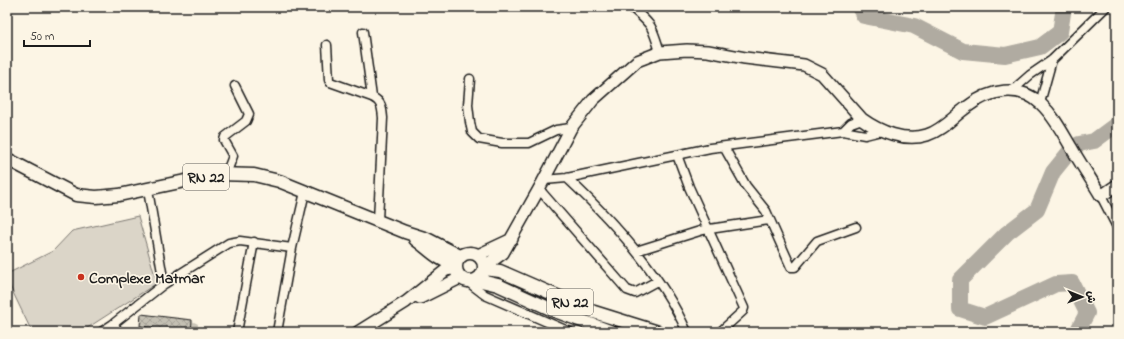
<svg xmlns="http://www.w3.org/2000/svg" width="1124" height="339" viewBox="0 0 1124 339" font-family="'Indie Flower','Playpen Sans Arabic',sans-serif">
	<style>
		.pitch { fill: #dbd5c8; stroke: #7c7872 }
		.shadow { fill: #0003 }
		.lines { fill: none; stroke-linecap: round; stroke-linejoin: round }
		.river { stroke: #b0aba1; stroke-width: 16 }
		.building { fill: url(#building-cross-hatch); stroke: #1c1c1c }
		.street-casing { stroke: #1c1c1c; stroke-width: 11 }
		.secondary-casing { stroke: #1c1c1c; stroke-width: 14 }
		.primary-casing { stroke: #1c1c1c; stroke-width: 15 }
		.street { stroke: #fcf5e5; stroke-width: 8 }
		.secondary { stroke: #fcf5e5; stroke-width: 11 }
		.primary { stroke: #fcf5e5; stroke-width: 12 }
		.poi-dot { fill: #c8321e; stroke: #fcf5e5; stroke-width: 1.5 }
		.labels { text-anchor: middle; stroke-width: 3.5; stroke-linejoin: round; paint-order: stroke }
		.shield { fill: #fcf5e5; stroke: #5f5d58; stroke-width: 1 }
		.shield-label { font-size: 15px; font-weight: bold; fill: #1c1c1c }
		.poi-label { font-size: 16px; font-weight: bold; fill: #1c1c1c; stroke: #fcf5e5; text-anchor: start }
	</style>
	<defs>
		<pattern id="building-cross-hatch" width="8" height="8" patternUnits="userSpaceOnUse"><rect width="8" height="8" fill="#c4c0b3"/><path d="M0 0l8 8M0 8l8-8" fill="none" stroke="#a8a499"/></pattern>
	</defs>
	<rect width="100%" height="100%" fill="#fcf5e5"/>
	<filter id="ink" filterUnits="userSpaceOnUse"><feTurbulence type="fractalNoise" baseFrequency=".025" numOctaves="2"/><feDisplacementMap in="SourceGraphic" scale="8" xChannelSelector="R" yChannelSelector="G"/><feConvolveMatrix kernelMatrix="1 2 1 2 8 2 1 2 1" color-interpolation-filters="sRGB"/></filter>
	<g filter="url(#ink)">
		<!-- pitch -->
		<path class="pitch" d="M138,216L157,283L81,332H32L7,280V274L53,251L72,231Z"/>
		<!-- shadow -->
		<path class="shadow" d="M192,321L198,324L197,332H154V330L141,326Z"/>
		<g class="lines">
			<!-- river -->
			<path class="river" d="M859,7L864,16L914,26L963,51L1005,55L1040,47L1060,32L1064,7
				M1077,332L1087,313L1072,283L1056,284L985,317L960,309V280L1007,233L1037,210L1053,172L1070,151L1079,144L1094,141L1117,124"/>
		</g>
		<!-- building -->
		<path class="building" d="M141,314L192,320L191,332H153V328L140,326Z"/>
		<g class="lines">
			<!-- street casing -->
			<g class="street-casing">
				<path id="street" d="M631,7C652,25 652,25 660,52
					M363,32L372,97
					M327,45L329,80L330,82L372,97C382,102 382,108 383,118L378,220
					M470,79L468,105L470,122L472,132L479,139L502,143H529L556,130L571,128
					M1013,90L1030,75L1052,60L1106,7
					M1040,103L1052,60
					M843,131L851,123L862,119
					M724,147L746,186L766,211L791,267H795L817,241L856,227
					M677,155L689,187L744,308L743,311L720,332
					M226,174L233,156L224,140L225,137L246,121L249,114L235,86
					M567,178C612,220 662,275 687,332
					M544,180L567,178L710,148L843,131L865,135L881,131
					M539,189L627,290L635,293L657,281
					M148,190L164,284
					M1101,196L1117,227
					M636,251L703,230L769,220
					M468,282L485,295L570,332
					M101,332L113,324
					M119,332L113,324L164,284L229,243L240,241L292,248
					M237,332L254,242
					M277,332L292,248L305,192"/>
			</g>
			<!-- secondary casing -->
			<g class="secondary-casing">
				<path id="secondary" d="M478,255L512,239
					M485,266L503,253L539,189L571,128L593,100L637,61L660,52L687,50L708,51L745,58L804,65L822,74L862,119C880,132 905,142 927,135C943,130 954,116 967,107C989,90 1019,83 1041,104C1054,116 1062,132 1071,147C1080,163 1091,179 1101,196L1117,185
					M420,298L460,278
					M358,332L406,302L446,270L456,268"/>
			</g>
			<!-- primary casing -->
			<g class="primary-casing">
				<path id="primary" d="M7,159L76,195L96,197L119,195L218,174L254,175L279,181L405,232L427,239L460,256
					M415,239C428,248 439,262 456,264
					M456 267a14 14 0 1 1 28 0a14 14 0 1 1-28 0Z
					M485,269L500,271L594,312L658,332
					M477,280L498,285L555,311L612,332"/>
			</g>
			<!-- street -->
			<use href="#street" class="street"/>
			<!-- secondary -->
			<use href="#secondary" class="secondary"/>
			<!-- primary -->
			<use href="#primary" class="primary"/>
		</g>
	</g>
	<!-- markers -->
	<circle class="poi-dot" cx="81" cy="277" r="4"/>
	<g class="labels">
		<!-- shield labels -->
		<g class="shield">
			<rect x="183" y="164" width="46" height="26" rx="3"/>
			<rect x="547" y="289" width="46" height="26" rx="3"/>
		</g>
		<g class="shield-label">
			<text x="206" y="182">RN 22</text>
			<text x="570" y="307">RN 22</text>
		</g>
		<!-- poi labels -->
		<g class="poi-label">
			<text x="89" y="283">Complexe Matmar</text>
		</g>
	</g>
	<!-- margin -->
	<rect width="1124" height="339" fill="none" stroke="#fcf5e5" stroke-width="24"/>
	<rect x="12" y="12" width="1100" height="315" fill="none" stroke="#1c1c1c" stroke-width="1.5" filter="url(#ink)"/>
	<!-- north arrow -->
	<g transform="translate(1082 297) rotate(91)" stroke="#fcf5e5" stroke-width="3" paint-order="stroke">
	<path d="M0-3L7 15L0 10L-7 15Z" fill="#1c1c1c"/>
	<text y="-6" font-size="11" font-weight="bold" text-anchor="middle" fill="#1c1c1c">ش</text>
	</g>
	<!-- scale -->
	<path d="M24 40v6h66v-6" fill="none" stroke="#1c1c1c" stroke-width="2"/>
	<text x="30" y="40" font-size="12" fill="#1c1c1c" stroke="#fcf5e5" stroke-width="3" paint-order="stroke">50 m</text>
</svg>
